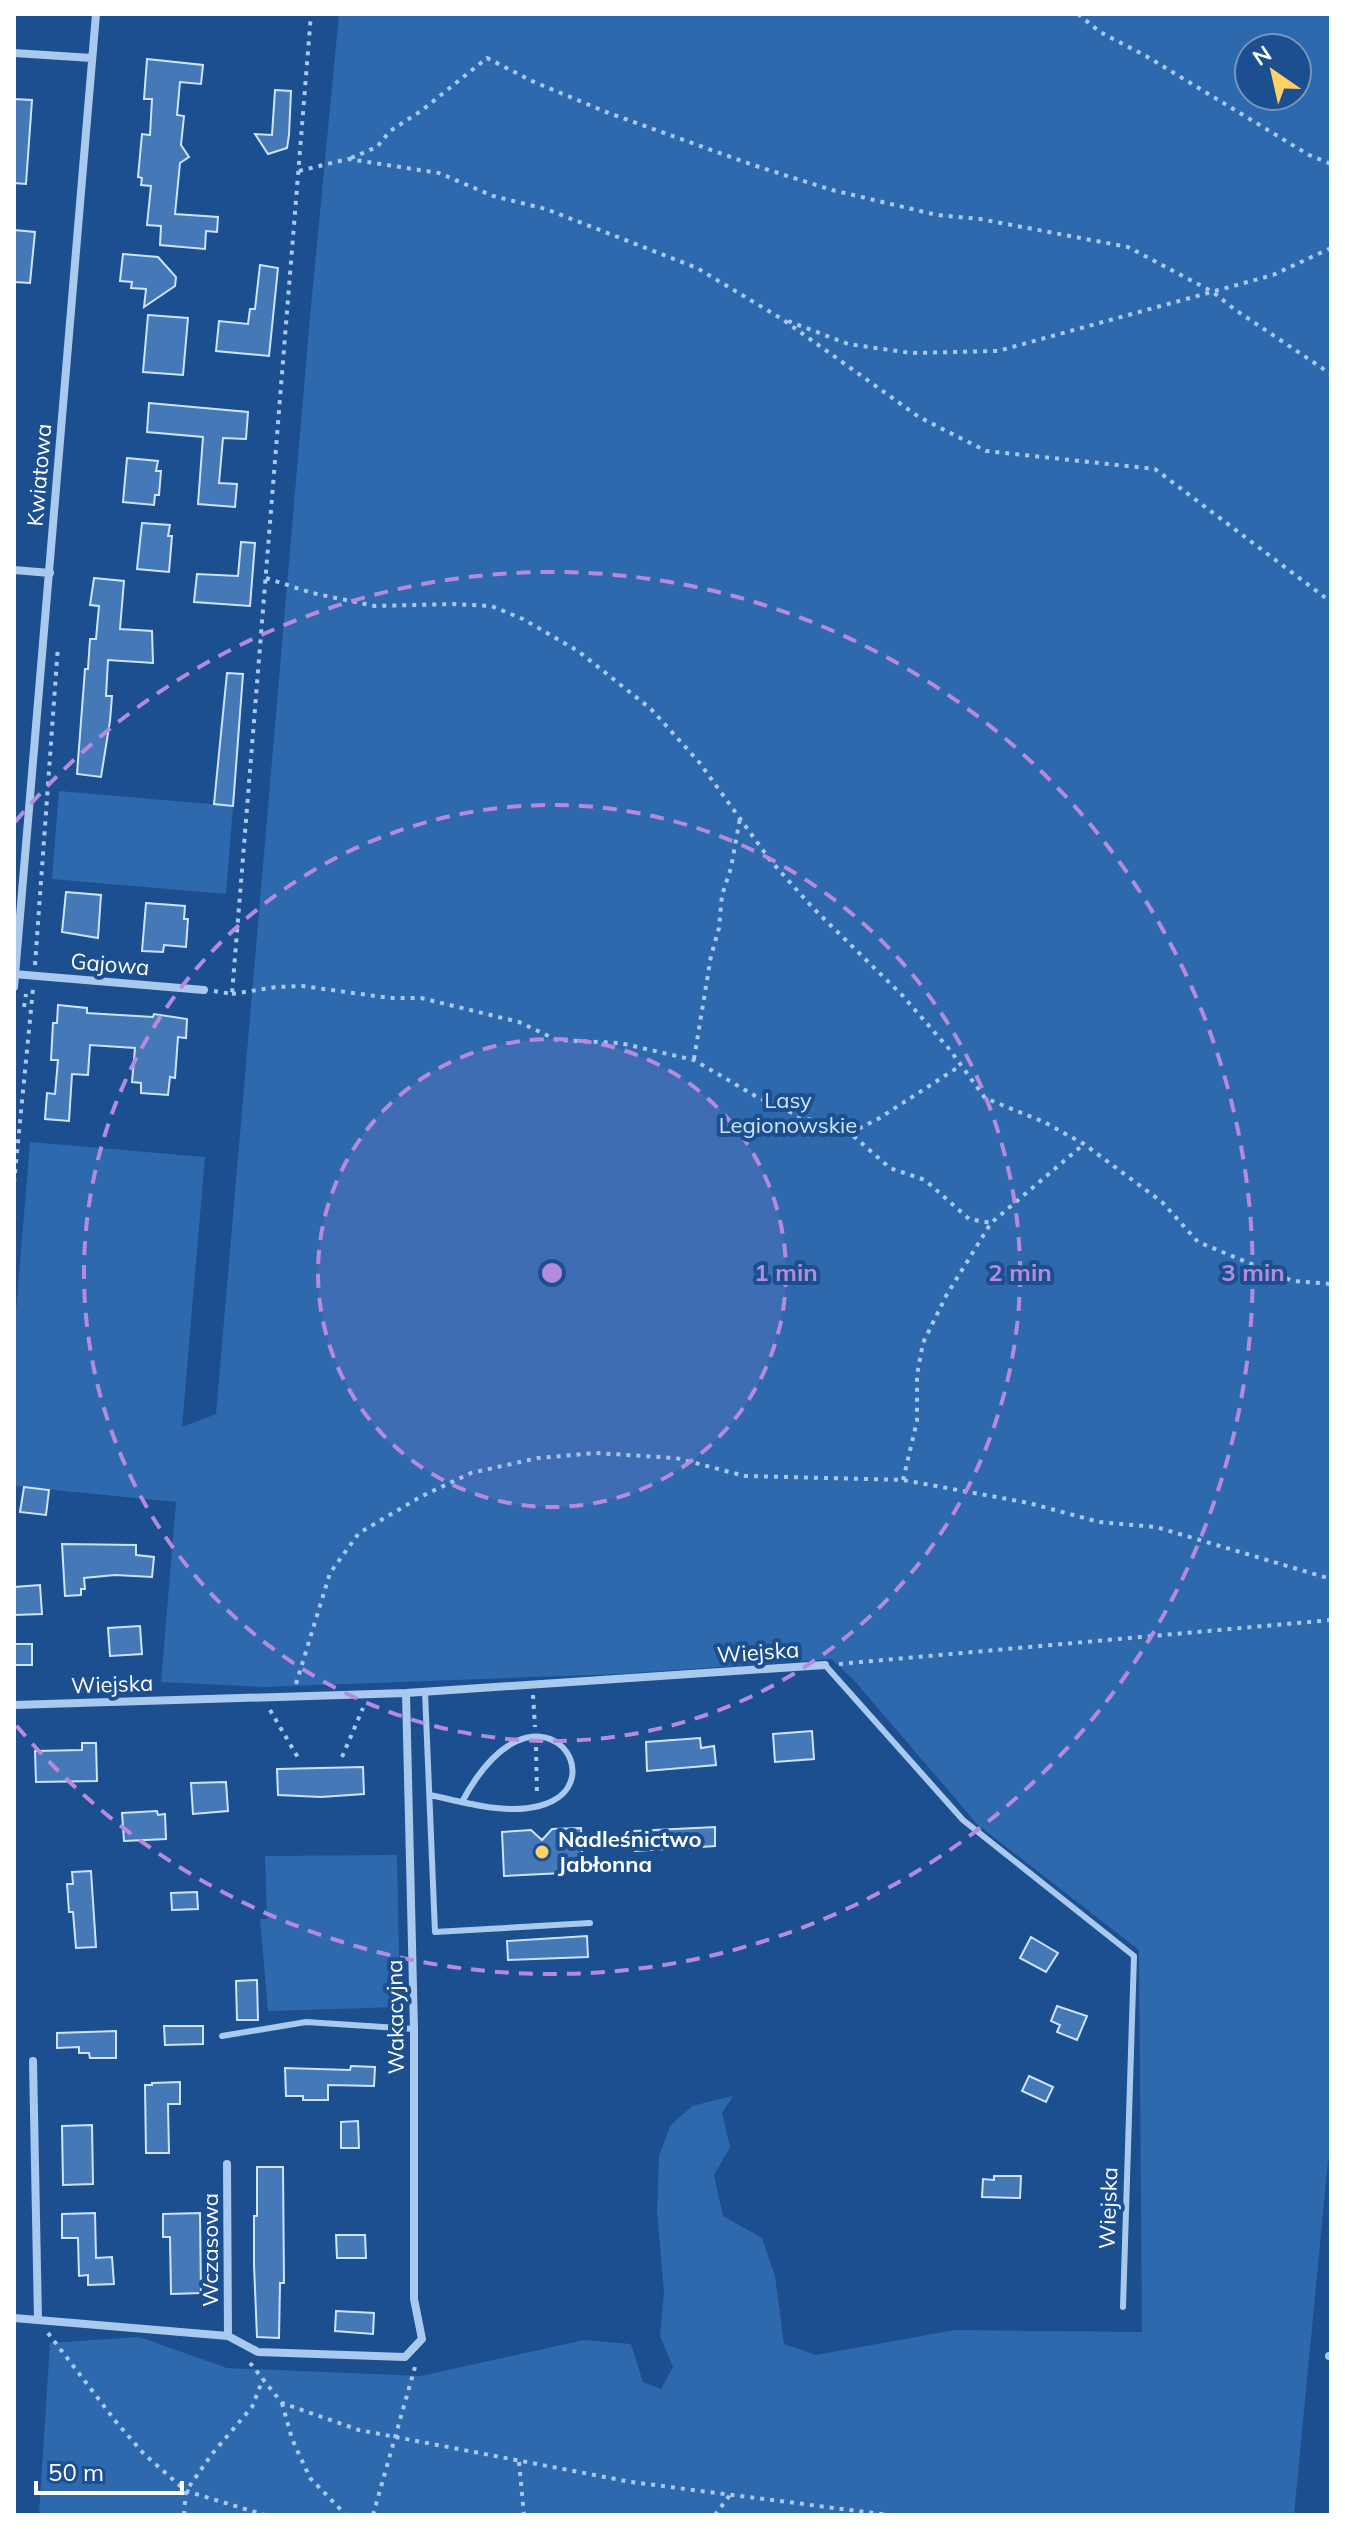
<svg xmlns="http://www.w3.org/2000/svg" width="1345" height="2529" viewBox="0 0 1345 2529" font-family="Mulish,sans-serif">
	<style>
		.green { fill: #2e69ad; fill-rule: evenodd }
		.building { fill: #4478b7; stroke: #cfe3fa; stroke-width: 2 }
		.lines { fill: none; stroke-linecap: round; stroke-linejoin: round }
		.path { stroke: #a9c9ee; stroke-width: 4; stroke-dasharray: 4 6; stroke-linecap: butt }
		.lane { stroke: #a9c9ee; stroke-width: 6 }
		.street { stroke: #a9c9ee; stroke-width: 8 }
		.ring { fill: none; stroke: #b68bdc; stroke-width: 4; stroke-dasharray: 14 10 }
		.poi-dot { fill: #ffd166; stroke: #1b4f8f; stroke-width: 3 }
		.labels { text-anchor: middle; stroke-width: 8; stroke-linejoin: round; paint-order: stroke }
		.street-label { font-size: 22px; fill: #fff; stroke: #1b4f8f }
		.park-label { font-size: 22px; fill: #cfe3fa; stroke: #1b4f8f }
		.poi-label { font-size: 22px; font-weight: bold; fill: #fff; stroke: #1b4f8f; text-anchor: start }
		.centre { fill: #b68bdc; stroke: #1b4f8f; stroke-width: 4 }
		.ring-label { font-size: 24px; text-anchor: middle; font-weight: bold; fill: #b68bdc; stroke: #1b4f8f; stroke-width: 8; stroke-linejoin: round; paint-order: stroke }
	</style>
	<rect width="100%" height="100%" fill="#1b4f8f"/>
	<!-- green -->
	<path class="green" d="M339,14H1331V2160L1328,2161L1294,2515H39L50,2343L139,2337L227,2368L421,2376L584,2340L631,2344L643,2382L661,2389L673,2367L660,2336L664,2291L657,2212L659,2156L670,2126L692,2106L733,2096L722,2113L730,2147L714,2175L723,2216L762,2238L775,2276L784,2344L816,2355L955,2330L1142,2332L1139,1950L978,1825L852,1678L831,1659L620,1674L264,1687L161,1682L176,1502L14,1486V1335L30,1142L205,1157L182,1427L216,1414L310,317ZM1249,48H1297V96H1249Z
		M59,791L233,806L226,894L52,879Z
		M397,1855L400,2007L268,2011L260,1919H267L265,1856Z"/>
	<!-- building -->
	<path class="building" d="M147,59L203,65L201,84L180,82L177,115L184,116L181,145L189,157L180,163L175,214L218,217L217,232L206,231L205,249L160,245L161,226L147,225L151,186L141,185L142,178L138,177L142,134L150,135L152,99H144Z
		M275,90L291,91L289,135L287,148L268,154L255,134L272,135Z
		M14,99L32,100L26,184L14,183Z
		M14,230L35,232L30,283L14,282Z
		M123,254L158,257L176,277L175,286L144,307L146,289L131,288L132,282L120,281Z
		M260,265L278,268L269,356L216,351L219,321L248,324L250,309H255Z
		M148,315L188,318L183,375L143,372Z
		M149,403L248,412L246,439L223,438L219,483L237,484L235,507L198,504L203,437L147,432Z
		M127,458L158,461L156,471H161L159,495H155L154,505L123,502Z
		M142,523L170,525L168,536H172L169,572L137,569Z
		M241,542L255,543L250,606L194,602L197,574L238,576Z
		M94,578L124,581L120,629L152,631L153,663L108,660L106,696H112L110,721L101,777L77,774L85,669H88L90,639H96L99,606L90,605Z
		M227,673L243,674L233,806L214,804Z
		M66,892L101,895L98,938L62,932Z
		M146,903L185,906L184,919H188L186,947L164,945L163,952L142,951Z
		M58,1005L87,1008V1013L153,1017L154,1014L187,1019L186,1038L178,1037L175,1078L170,1077L168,1095L141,1093V1083L132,1082L135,1048L90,1045L88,1075L72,1074L69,1121L45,1119L47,1093L55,1094L58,1060H51L53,1023H57Z
		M24,1487L49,1490L46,1515L20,1512Z
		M62,1544L136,1545V1555L154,1557L152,1577L115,1575L84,1578L85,1589H81V1595L65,1596Z
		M40,1585L42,1614L14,1615V1587Z
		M140,1626L142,1654L110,1656L108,1628Z
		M14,1644H32V1665H14Z
		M812,1731L814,1759L775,1762L773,1734Z
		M700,1738L701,1748L714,1746L716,1765L647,1771L646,1742Z
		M82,1743H96L97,1781L36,1782L35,1751L82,1750Z
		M363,1767L364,1794L321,1797L278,1795L277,1769Z
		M226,1782L228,1811L193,1814L191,1783Z
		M157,1811L158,1815L165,1814L166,1839L124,1841L122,1813Z
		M715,1827V1846L635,1851L634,1831Z
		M581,1828L583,1872L504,1876L502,1832L531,1830L542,1840L552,1829Z
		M91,1871L96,1947L76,1948L73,1912H69L67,1884H73L72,1872Z
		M197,1892L198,1909L172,1910L171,1893Z
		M587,1936L588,1957L508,1960L507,1941Z
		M1031,1937L1058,1953L1046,1972L1020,1958Z
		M257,1980L258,2020H237L236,1981Z
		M1057,2006L1087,2016L1077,2040L1057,2032L1060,2025L1051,2021Z
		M164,2026H203V2044L165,2045Z
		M116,2031V2058H90L89,2053H79V2047L57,2048V2033Z
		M351,2066L375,2067L374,2086L328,2085V2100H303V2096H286L285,2068L350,2070Z
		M1029,2076L1053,2087L1046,2102L1022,2091Z
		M180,2082V2104H168L169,2153H146L145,2085H152V2083Z
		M358,2121L359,2148H341V2122Z
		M92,2125L93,2184L63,2185L62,2126Z
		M257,2167H283L284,2283H280L279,2338L257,2337L254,2265V2216H257Z
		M994,2176H1021L1020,2198L982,2197L983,2179L994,2180Z
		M95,2213L96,2258L112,2257L114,2284L88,2285V2275L79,2276L78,2238H62V2214Z
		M200,2213L201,2293L171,2294L170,2237H163V2214Z
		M336,2235H365L366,2258H337Z
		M336,2311L374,2313L373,2334L335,2331Z"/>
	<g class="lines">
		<!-- path -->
		<path class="path" d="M1078,14L1100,32L1146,56L1309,155L1331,164
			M351,158L377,147L390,131L421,111L487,58L532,81L606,112L753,165L832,190L937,215L980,219L1128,247L1213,292L1234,309L1331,374
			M299,171L348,159L439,173L493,196L546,209L697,268L782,319L919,417L986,451L1155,469L1331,602
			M788,321L848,344L911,353L998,351L1273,275L1331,248
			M266,578L312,593L375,606L453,604L491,606L523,619L578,651L651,709L699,762L770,860L813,908L902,995L950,1050L985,1098L1044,1122L1084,1144L1162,1202L1198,1242L1293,1281L1331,1284
			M35,965L58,646
			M214,991L232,994L311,14
			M232,994L276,987L302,986L390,998H421L519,1022L557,1040L620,1043L694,1060L757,1097L799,1116L850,1133L890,1168L925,1180L969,1219L991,1223
			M24,1007L26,994
			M694,1059L711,956L719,928L722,895L731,868L740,818
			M850,1133L878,1119L960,1066
			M14,1183L33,989
			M903,1480L917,1421V1375L923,1343L946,1296L991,1223L1084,1144
			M839,1664L1331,1620
			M296,1684L330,1573L359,1533L422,1496L471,1473L538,1458L596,1453L676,1458L745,1476L903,1480L1029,1503L1099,1522L1156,1527L1331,1579
			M533,1695L535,1727
			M270,1710L300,1761
			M536,1747L537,1795
			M342,1757L363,1708
			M48,2333L117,2423L144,2454L186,2491L265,2515
			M250,2363L282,2403L359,2430L631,2482L889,2515
			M282,2403L292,2439L310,2478L346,2515
			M519,2462L524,2515
			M184,2515L186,2491L212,2454L252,2407L263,2379
			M373,2515L415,2367
			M715,2515L730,2495"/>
		<!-- lane -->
		<path class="lane" d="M825,1665L963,1820L1134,1956L1123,2307
			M425,1692L435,1932L590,1923
			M430,1795C463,1802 505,1815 539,1806C621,1785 536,1663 462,1802
			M222,2036L306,2022L414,2029"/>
		<!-- street -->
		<path class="street" d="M14,53L92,58
			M14,570L50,573
			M14,974L204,990
			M14,987L96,14
			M14,1705L406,1693L825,1665
			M33,2061L38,2320
			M227,2164L228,2336
			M14,2318L228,2336L258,2352L405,2357L422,2339L414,2299V2029L406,1693
			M1329,2356H1331"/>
	</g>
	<!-- distance rings -->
	<circle cx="552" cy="1273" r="234" fill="#b68bdc" fill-opacity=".12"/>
	<g class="ring">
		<circle cx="552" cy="1273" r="234"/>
		<circle cx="552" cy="1273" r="468"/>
		<path d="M15 822A701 701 0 1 1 15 1724"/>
	</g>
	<!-- markers -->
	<circle class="poi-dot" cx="542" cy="1852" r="8"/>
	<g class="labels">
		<!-- street labels -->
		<g class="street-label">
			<text transform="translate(39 475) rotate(-85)" y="8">Kwiatowa</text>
			<text transform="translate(110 964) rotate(5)" y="8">Gajowa</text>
			<text transform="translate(758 1652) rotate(-4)" y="8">Wiejska</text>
			<text transform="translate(112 1684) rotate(-2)" y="8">Wiejska</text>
			<text transform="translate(395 2017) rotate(-91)" y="8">Wakacyjna</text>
			<text transform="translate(1108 2208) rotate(-88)" y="8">Wiejska</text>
			<text transform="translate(210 2250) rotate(-90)" y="8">Wczasowa</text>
		</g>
		<!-- park labels -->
		<g class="park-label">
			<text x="788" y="1108">Lasy<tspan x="788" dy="25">Legionowskie</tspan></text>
		</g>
		<!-- poi labels -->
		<g class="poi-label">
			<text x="558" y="1847">Nadleśnictwo<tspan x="558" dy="25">Jabłonna</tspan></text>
		</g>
	</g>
	<circle cx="552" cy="1273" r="12" class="centre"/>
	<g class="ring-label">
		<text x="786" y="1281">1 min</text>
		<text x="1020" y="1281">2 min</text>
		<text x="1253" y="1281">3 min</text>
	</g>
	<!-- border -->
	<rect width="1345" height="2529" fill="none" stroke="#ffffff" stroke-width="32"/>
	<!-- north arrow -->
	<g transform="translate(1273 72) rotate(326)"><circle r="38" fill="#1b4f8f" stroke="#7695bc" stroke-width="2"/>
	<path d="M0-6L14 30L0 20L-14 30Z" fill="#ffd166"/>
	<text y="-12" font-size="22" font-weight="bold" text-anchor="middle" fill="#ffffff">N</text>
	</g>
	<!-- scale -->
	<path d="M36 2481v12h146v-12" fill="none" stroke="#ffffff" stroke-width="4"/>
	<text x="48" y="2481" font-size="24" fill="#ffffff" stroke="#1b4f8f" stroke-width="6" paint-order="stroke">50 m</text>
</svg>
